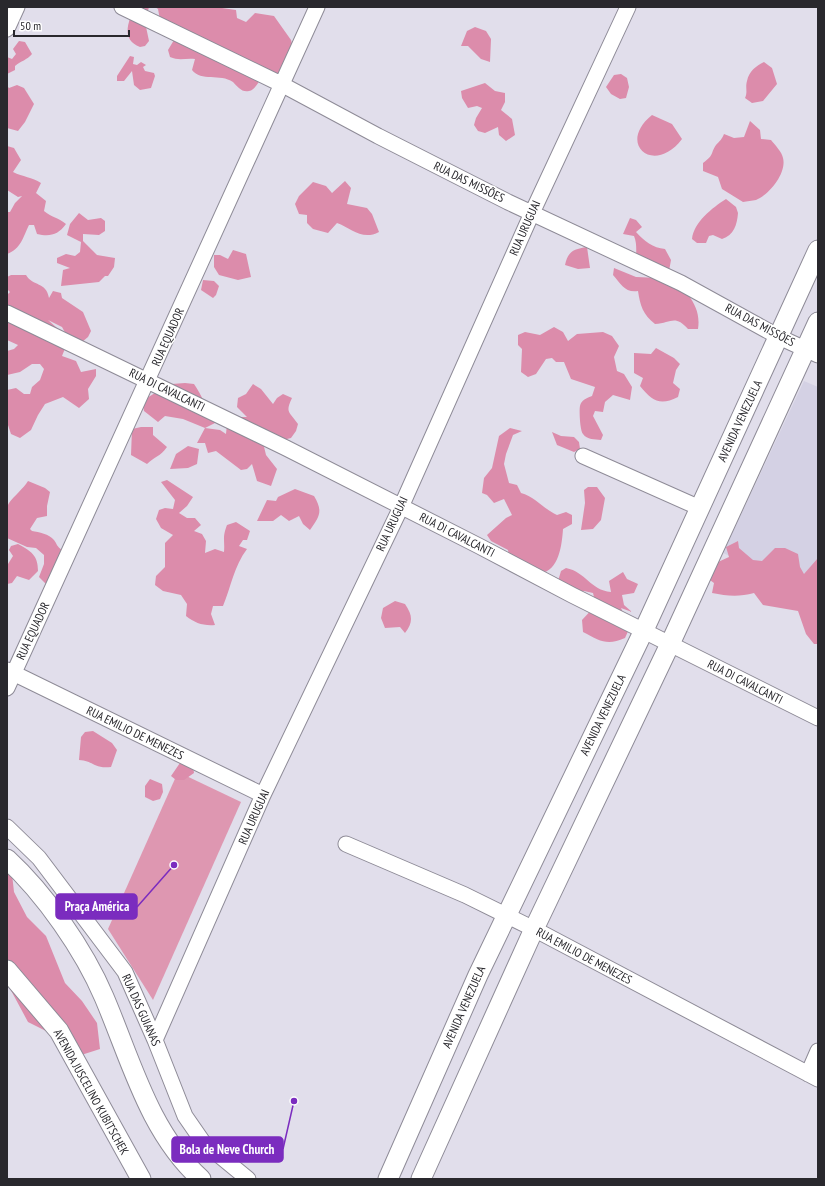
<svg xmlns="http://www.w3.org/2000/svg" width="825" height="1186" viewBox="0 0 825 1186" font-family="'PT Sans Narrow',sans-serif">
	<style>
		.built { fill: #d4d1e4 }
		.green { fill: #de97b1 }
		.forest { fill: #dc8cab }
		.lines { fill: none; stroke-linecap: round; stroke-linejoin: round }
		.minor-casing { stroke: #8e8b97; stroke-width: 17 }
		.major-casing { stroke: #8e8b97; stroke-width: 21 }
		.minor { stroke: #fff; stroke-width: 15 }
		.major { stroke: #fff; stroke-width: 19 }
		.labels { text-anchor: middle; stroke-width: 3; stroke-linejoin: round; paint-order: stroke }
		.street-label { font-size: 12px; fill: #29282d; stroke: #fff }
		.leader { fill: none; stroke: #7b2cbf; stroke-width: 1.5 }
		.callout-dot { fill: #7b2cbf; stroke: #fff; stroke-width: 1.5 }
		.callout { fill: #7b2cbf; stroke: #7b2cbf; stroke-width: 1.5 }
		.callout-label { font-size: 13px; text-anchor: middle; font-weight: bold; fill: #fff }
	</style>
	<rect width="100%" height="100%" fill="#e1deeb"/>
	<!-- built -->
	<path class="built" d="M804,381L818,387V596L723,553Z"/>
	<!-- green -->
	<path class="green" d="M178,772L241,802L153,1000L108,929Z"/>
	<!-- forest -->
	<path class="forest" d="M134,7H149L145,22L149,41L145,46L140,47C120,39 129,22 134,7Z
		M155,7H215L236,10L237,18L246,22L255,13L274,16L291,40L293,47L281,77L262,78C258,82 255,90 249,91C242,93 237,86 233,82C220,73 201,82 192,70L195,59C185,58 179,61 170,57L168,50L177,35L160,20L158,9Z
		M475,27L486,31L491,39L490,62L481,59L468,46H461L467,31Z
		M19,41L25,42L32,54C27,60 21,61 15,66V70L7,74V57L12,59L16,54L13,49Z
		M130,56L134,57L133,64L137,65L141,62L146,65L143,67L145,71L154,73L155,76L151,88L140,90L134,85L132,71L124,81H117V76Z
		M764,62L772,68L777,84L763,101L752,103L745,98C748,91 745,88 747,81C749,71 756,66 764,62Z
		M621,74L627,78L629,87L626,98L620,99L611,94L606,87L614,75Z
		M485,83L495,91L505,93V102L501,110L512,119L515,135L506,141L499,135L498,127L485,133L478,131L474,125L476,118L482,108L477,106L468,108L462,98L461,91Z
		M17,85L24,88L34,104L25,122L18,131L7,128V86L9,88Z
		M652,115L672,124L682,139C654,176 616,144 652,115Z
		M750,121L760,130L761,139L771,140C775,145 782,152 783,158C787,173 769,195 756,200C752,201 747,201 743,202L722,189L718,177L703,171V163C715,154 710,154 716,145C720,141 722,139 724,134L734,138L744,137Z
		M7,146L14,148L21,160L13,172C23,177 32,177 41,183L36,193L46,201L44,211C51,217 59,218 66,224C58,235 50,237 37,234L34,225H29C23,237 21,249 7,254V212H10L15,203L22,196L18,197L7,190Z
		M345,181L351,188L347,204L367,208L372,214L379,232C362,241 351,228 337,223L328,233L313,229L307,223V215L299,214L295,204L299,196L313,182L326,186L332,193Z
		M726,199L736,207L738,213C737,225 734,235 722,239L713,235L709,236L706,243H697L692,239C694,222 712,208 726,199Z
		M79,213L88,220L101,218L105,221V231L99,235L83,234V241L97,255L115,258L114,267L108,276H105L99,282L61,286L63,270L70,268L57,263V258L66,254L75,256L80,252L81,242L67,235L70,224Z
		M630,218L636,220L642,227L636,232C644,241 653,248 665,249L671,260L669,271C683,291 702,303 698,329H688C675,314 671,323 655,324C643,315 640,305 638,291C625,293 621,284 613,275L614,268L636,277L659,278L637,266C635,255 638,245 634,236L623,234Z
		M587,247L590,268L578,269L565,265C568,251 574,249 587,247Z
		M233,250L246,254L251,277L238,280L219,275L214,267V255H220L228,259Z
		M11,275H26C33,287 46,281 49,298L53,291L61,293L62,298L83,312L91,331L88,337L82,342L67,336L62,327L48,320L66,336V346L62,356L76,361L81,372L96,369V376L88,389L89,399L79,408L63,397L45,404L38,415L31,430L20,438L11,434L7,422V390L16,388L24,394H30L32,387L40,380L44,369L40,364H32L20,372L7,375V351L14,349L18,345L7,340V295L10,292L7,289V277Z
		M203,280L214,281L219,286L216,295L213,298L201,290Z
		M554,327L563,332L568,341L577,334L603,332L612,336L619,346L614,357L617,371L624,374L632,387L630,400L613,395L605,402L603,412L595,411L593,416L603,435L601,440C595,439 587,440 583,434C580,431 579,410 580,406C581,400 587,398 592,396L595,387L571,379L564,362H556L552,358L546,359L536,374L528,377L521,372L522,349L518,345V335L525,332L540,335Z
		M656,348L674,358L680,364L676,370L673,383L680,389L678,397C660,406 652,401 640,386L643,378L634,373V353L651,354Z
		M185,383L194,384C202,395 205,408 215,416V423L205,428L220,430L226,434L227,424L238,417H247L237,407L238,398L246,394L253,384L261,389L273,404L277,398L283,394L292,398C285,413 289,411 298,424L296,431L291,438L283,440L261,434L266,455L277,469L271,486L257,481L252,464L247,469L241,470L216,451L208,453L205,443H197L205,428L183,419L165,416L158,422L144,411L142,401L155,393H166L172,384Z
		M141,427H153V435L167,447C160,457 155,456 147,464L131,455L132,429Z
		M510,428L522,431L513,435L506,454L504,464L509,483L517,485L521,493C535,497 544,509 557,515L566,512L572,515V524L563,529C562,544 559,572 540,573C531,573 519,565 510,562L508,550L491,541L487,535L506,518L512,515L504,499L494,503L487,495L482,493L484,478L492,468L499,436Z
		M552,432L561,436L574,437L579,442L580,449L574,452L557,445Z
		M188,446L199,449L197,464L188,468L170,469L176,454Z
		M167,480L193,497L187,506L179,513L187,518H195L201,525L194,531L202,534L206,541L205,553L215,549L224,552C225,540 222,538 227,525L236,522L250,531L247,540H243L239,546L247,549C234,566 231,587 223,606H213L211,614L215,625C203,626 195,623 186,616L187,604L181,595L163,591L155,585L156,576L165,567V543L173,535L161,528L156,519L159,510L165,508L173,509L175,500L161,482Z
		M28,481L45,488L50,492L47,506V516L37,518L30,529L32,531C39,532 49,534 54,540C57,544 57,547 62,550L49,587L39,577L44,564V555L36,548L27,547L7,538C7,528 4,511 9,503C15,495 23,489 28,481Z
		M588,487H597L605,498L601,520L593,529L581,530L585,503L584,490Z
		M295,489L314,496C323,511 320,516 310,530L303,524L299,516L289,521L281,515L273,521H257L267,500L276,501L278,497Z
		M738,541L739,548L753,560L762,561L775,548H785L798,554L800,567L804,574L818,558V644H814L806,634L798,611L763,605L754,593C739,597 727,596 712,593L714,583L707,578L718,562L729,557L726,547Z
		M18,544C31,551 38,555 38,571L29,580L17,576L12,583L7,584V562L8,564L13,556L9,550L11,546Z
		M566,568C586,572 590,590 611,592L609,581L623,572L627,579L638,584L634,593L622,595L624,605L632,612L621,608L630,627L625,638C607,646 600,641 583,632L582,620L596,605L593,593L584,591L571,592L558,581L561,571Z
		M395,601L405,604C413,616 413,622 405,633L400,627L385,628L381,618L383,608Z
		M93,731L112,743L117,750L111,767C94,769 94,761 79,760L81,737L85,732Z
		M182,760L193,766L194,773L184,780H176L171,776Z
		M150,779L162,784L163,792L160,799L153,801L145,797V786Z
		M7,868L12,874L14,892L27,917L46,936L65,983L82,1001L97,1023L100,1049L75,1057L50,1033L28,1022L7,983Z"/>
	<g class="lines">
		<!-- minor casing -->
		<g class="minor-casing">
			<path id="minor" d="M122,7L281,84L378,136L508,202L681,283L779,337L818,355
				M7,29L17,7
				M7,313L286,448L479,546L572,595L818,718
				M583,456L700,508
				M7,670L263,795
				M7,688L317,7
				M7,827L39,858L125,972L155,1040L185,1116L203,1142L248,1179
				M346,844L465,895L534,929L818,1079
				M155,1040L263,795L401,507L532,213L628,7
				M808,1074L818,1051"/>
		</g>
		<!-- major casing -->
		<g class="major-casing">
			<path id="major" d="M7,859C45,894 84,950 104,997C131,1060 149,1132 201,1179
				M7,970L59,1031L141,1179
				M388,1179L478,975L644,630L818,250
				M421,1179L534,929L670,644L818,322"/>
		</g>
		<!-- minor -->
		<use href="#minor" class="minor"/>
		<!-- major -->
		<use href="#major" class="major"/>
	</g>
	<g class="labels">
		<!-- street labels -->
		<g class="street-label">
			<text transform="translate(469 182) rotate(26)" y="4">RUA DAS MISSÕES</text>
			<text transform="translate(525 228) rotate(-66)" y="4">RUA URUGUAI</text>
			<text transform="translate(760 325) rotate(28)" y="4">RUA DAS MISSÕES</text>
			<text transform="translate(168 337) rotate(-66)" y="4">RUA EQUADOR</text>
			<text transform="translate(167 390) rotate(26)" y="4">RUA DI CAVALCANTI</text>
			<text transform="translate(740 421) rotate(-65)" y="4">AVENIDA VENEZUELA</text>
			<text transform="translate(392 524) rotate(-65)" y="4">RUA URUGUAI</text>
			<text transform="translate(457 535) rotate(27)" y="4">RUA DI CAVALCANTI</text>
			<text transform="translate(33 631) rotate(-65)" y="4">RUA EQUADOR</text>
			<text transform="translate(745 682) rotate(27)" y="4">RUA DI CAVALCANTI</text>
			<text transform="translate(603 715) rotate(-64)" y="4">AVENIDA VENEZUELA</text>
			<text transform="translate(135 733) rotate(26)" y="4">RUA EMILIO DE MENEZES</text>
			<text transform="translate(254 817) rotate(-66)" y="4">RUA URUGUAI</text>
			<text transform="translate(584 956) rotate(28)" y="4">RUA EMILIO DE MENEZES</text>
			<text transform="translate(464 1007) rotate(-66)" y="4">AVENIDA VENEZUELA</text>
			<text transform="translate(141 1010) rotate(66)" y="4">RUA DAS GUIANAS</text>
			<text transform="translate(91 1092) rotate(61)" y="4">AVENIDA JUSCELINO KUBITSCHEK</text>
		</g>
	</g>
	<!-- callouts -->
	<path class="leader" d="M174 865L137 907M294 1101L283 1149"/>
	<g class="callout-dot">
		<circle cx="174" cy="865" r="4"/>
		<circle cx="294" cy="1101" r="4"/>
	</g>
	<g class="callout">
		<rect x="56" y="894" width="81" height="25" rx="4"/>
		<rect x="172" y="1137" width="111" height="25" rx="4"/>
	</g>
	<g class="callout-label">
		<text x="97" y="911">Praça América</text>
		<text x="227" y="1154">Bola de Neve Church</text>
	</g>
	<!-- border -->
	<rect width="825" height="1186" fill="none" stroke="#29282d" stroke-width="16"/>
	<!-- scale -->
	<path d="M14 30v6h115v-6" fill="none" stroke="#29282d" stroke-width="2"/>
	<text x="20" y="30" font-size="12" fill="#29282d" stroke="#ffffff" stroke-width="3" paint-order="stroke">50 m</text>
</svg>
